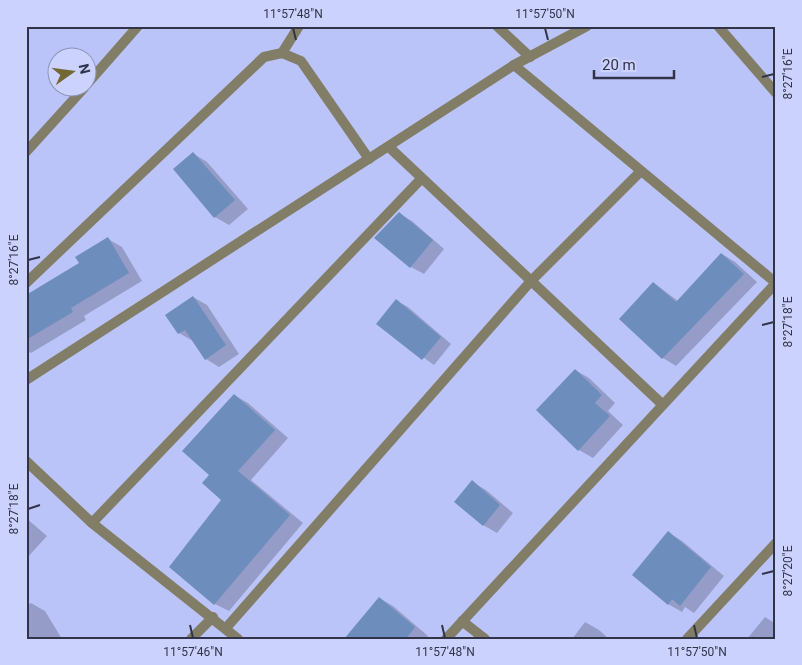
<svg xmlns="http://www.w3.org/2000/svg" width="802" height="665" viewBox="0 0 802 665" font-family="Roboto,sans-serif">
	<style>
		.shadow { fill: #0003 }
		.building { fill: #6d8ebd }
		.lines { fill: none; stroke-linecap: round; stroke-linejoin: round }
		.minor { stroke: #827d66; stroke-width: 10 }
		.tertiary { stroke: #827d66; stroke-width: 10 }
		.ticks { fill: none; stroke: #313449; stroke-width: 2 }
		.neatline { fill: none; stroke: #313449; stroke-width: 2 }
		.ticks-label { font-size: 12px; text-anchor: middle; fill: #313449 }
	</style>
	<rect width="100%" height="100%" fill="#bbc4f9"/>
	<!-- shadow -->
	<path class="shadow" d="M194,154L207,162L248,209L229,225L215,217L174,169Z
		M399,214L412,221L444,249L424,274L411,267L376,238Z
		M108,239L122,247L142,281L84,316L86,320L31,353L26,350V296L81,264Z
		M722,254L735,262L757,282L676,366L663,358L654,283L678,301Z
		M193,297L207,305L239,354L219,367L206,359L193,341L179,333Z
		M397,301L408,307L451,344L434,365L377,324Z
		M575,370L589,378L615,403L608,411L623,425L593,458L579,450Z
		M234,395L248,403L288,438L251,480L303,523L229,611L215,604L223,499L211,475Z
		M472,482L486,490L513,513L497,533L483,525L455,502Z
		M26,518L47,536L26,559Z
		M669,533L682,541L724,576L694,613L685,607L682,612L668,604Z
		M379,598L393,606L428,636L426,639H347Z
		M31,603L45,611L62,639H26V606Z
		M765,617L776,624V639H747Z
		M585,622L599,630L609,639H572Z"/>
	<!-- building -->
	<path class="building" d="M193,152L235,200L214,218L173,169Z
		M399,212L433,240L410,268L374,238Z
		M108,237L129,273L71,308L73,312L26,340V295L79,263L75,257Z
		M721,253L744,274L662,359L619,319L653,282L676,302Z
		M193,296L226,345L205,360L185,330L178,334L165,315Z
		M396,299L441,337L422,360L376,324Z
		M575,369L602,395L595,403L610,416L578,451L536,410Z
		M234,394L275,430L238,471L290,515L214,605L169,567L221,500L202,483L209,475L182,451Z
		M472,480L500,505L483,526L454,502Z
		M668,531L711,567L680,606L672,599L668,605L632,575Z
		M379,597L415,627L406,639H344Z"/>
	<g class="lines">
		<!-- minor -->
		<path class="minor" d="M497,26L530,57
			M718,26L776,93
			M282,53L299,26
			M514,65L776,283
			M88,83L138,26
			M389,147L663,405
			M26,152L84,88
			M26,283L264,57L282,53L301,61L369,159
			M92,523L421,179
			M462,621L485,639
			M226,628L531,281L641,171
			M191,639L213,617
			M446,639L776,283
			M687,639L776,543"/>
		<!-- tertiary -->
		<path class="tertiary" d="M26,380L514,65L587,26
			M26,461L92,523L238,639"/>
	</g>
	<!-- ticks -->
	<path class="ticks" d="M293,28L296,40M545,28L548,40M762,77L774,74M28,260L40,257M762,325L774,322M28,509L40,505M762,574L774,571M190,625L193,638M442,625L445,638M694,625L697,638"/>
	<!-- border -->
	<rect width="802" height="665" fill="none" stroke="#cbd2fd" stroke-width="55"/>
	<!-- north arrow -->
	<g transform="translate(72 72) rotate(76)"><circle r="24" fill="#cbd2fd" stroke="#8d93b5"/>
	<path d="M0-4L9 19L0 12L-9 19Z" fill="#736734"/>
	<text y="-8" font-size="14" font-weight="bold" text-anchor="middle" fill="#313449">N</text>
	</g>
	<!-- scale -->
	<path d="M594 70v8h80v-8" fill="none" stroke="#313449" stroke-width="2.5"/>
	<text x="602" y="70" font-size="15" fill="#313449" stroke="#cbd2fd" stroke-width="4" paint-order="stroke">20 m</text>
	<rect x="28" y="28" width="746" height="610" class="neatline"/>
	<g class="ticks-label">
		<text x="293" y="18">11°57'48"N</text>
		<text x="545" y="18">11°57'50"N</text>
		<text transform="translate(788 74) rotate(-90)" y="4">8°27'16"E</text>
		<text transform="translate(14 260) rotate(-90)" y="4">8°27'16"E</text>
		<text transform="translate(788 322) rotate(-90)" y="4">8°27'18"E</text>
		<text transform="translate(14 509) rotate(-90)" y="4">8°27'18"E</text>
		<text transform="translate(788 571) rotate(-90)" y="4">8°27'20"E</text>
		<text x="193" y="656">11°57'46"N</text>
		<text x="445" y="656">11°57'48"N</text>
		<text x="697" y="656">11°57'50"N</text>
	</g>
</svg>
